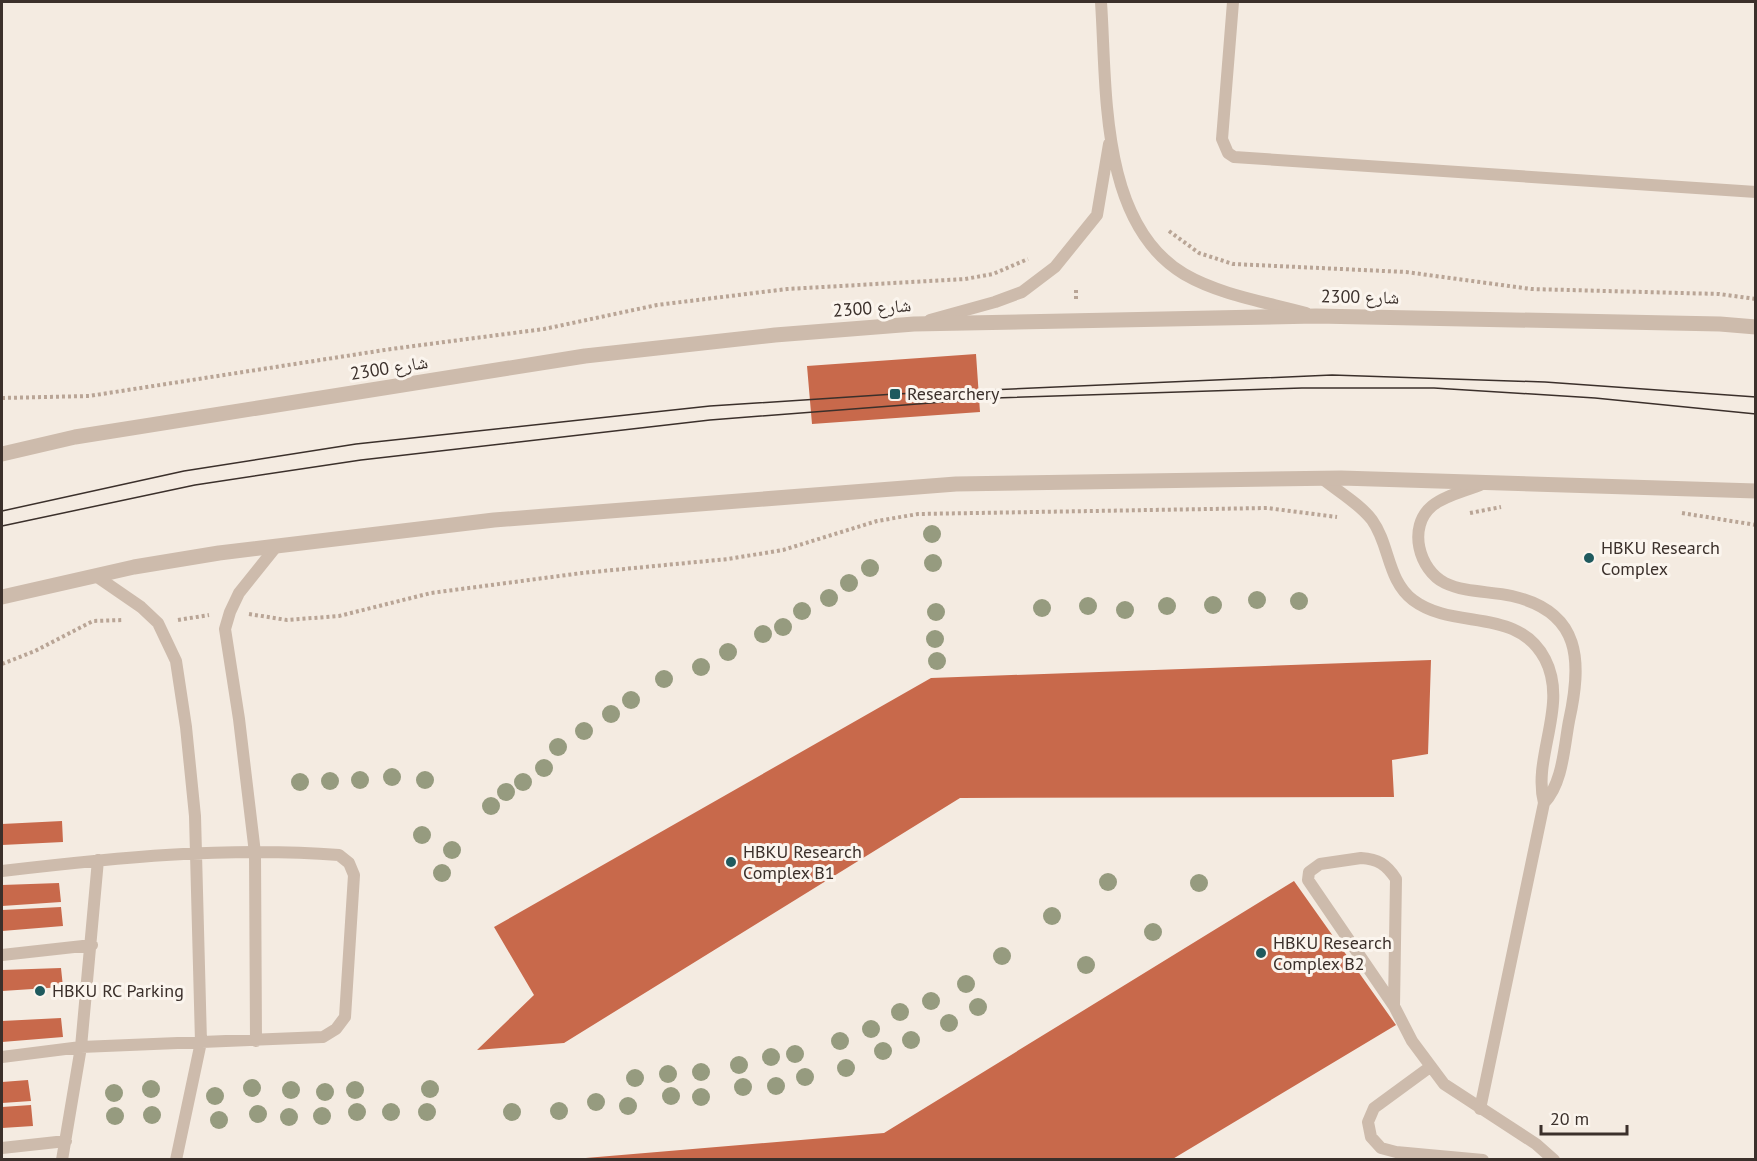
<svg xmlns="http://www.w3.org/2000/svg" width="1757" height="1161" viewBox="0 0 1757 1161" font-family="'PT Sans','Noto Naskh Arabic',sans-serif">
	<style>
		.building { fill: #c8694b }
		.lines { fill: none; stroke-linecap: round; stroke-linejoin: round }
		.path { stroke: #b9a596; stroke-width: 4; stroke-dasharray: 3 3; stroke-linecap: butt }
		.service { stroke: #cdbbac; stroke-width: 12 }
		.minor { stroke: #cdbbac; stroke-width: 15 }
		.tram { stroke: #3b302b; stroke-width: 1.5 }
		.tree { fill: #969b7f }
		.poi-dot { fill: #1f5a5e; stroke: #fbf5ee; stroke-width: 2 }
		.labels { text-anchor: middle; stroke-width: 6; stroke-linejoin: round; paint-order: stroke }
		.street-label { font-size: 18px; fill: #3b302b; stroke: #fbf5ee }
		.poi-label { font-size: 18px; fill: #3b302b; stroke: #fbf5ee; text-anchor: start }
	</style>
	<rect width="100%" height="100%" fill="#f4ebe1"/>
	<!-- building -->
	<path class="building" d="M976,354L980,412L812,424L807,366Z
		M1431,660L1428,754L1392,760L1394,797L960,798L564,1043L477,1050L534,995L494,927L931,678Z
		M62,821L63,842L2,845V824Z
		M1294,881L1396,1025L1171,1160H562L884,1133Z
		M59,883L61,902L2,906V885Z
		M61,907L63,926L2,931V910Z
		M61,968L63,987L2,991V970Z
		M61,1018L63,1037L2,1042V1021Z
		M28,1080L31,1101L2,1103V1082Z
		M31,1105L33,1126L2,1128V1107Z"/>
	<g class="lines">
		<!-- path -->
		<path class="path" d="M1169,231L1199,253L1233,264L1406,272L1531,289L1719,294L1756,299
			M1076,299V288
			M2,398L89,396L391,349L544,329L657,305L787,289L965,279L993,274L1028,259
			M1470,513L1501,507
			M1682,513L1756,525
			M249,614L287,620L339,616L431,593L582,573L728,559L783,550L877,521L918,514L1267,508L1337,517
			M178,620L209,615
			M2,664L35,651L93,621L123,620"/>
		<!-- service -->
		<path class="service" d="M1101,2C1107,88 1099,223 1184,274C1220,295 1266,302 1306,313
			M1233,2L1222,139L1228,153L1234,157L1756,192
			M930,320L995,302L1022,292L1055,267L1097,215L1109,144
			M1323,479C1339,492 1360,504 1372,520C1390,545 1387,580 1413,600C1454,631 1517,606 1545,659C1569,705 1532,757 1544,803L1480,1109
			M1482,484C1467,491 1445,495 1432,506C1407,527 1419,570 1445,583C1466,593 1490,591 1512,596C1582,612 1582,662 1569,721C1564,747 1563,783 1544,803
			M96,576L141,607L158,623L176,661L186,727L195,816L201,1042L176,1160
			M1361,858C1378,859 1386,864 1396,879L1394,1006L1308,880L1309,872L1320,864Z
			M2,871C113,858 227,846 339,855L349,863L354,875L345,1017L336,1029L323,1037L81,1047L2,1057
			M2,955L92,945
			M1394,1006L1412,1041L1444,1084L1536,1144L1554,1160
			M256,1041L255,853L239,719L225,629L230,612L239,593L275,548
			M1430,1067L1374,1108L1368,1122L1371,1137L1381,1148L1396,1152L1483,1160
			M2,1148L66,1141
			M62,1160L81,1047L98,860"/>
		<!-- minor -->
		<path class="minor" d="M2,454L75,437L585,356L775,335L914,324L1316,316L1720,324L1756,327
			M2,597L134,567L219,553L494,520L956,484L1341,478L1756,491"/>
		<!-- tram -->
		<path class="tram" d="M2,511L184,471L356,444L710,406L895,394L1332,375L1545,382L1756,397
			M2,526L195,485L361,460L710,420L995,398L1302,388H1434L1595,398L1756,414"/>
	</g>
	<!-- trees -->
	<g class="tree">
		<circle cx="932" cy="534" r="9"/>
		<circle cx="933" cy="563" r="9"/>
		<circle cx="870" cy="568" r="9"/>
		<circle cx="849" cy="583" r="9"/>
		<circle cx="829" cy="598" r="9"/>
		<circle cx="1257" cy="600" r="9"/>
		<circle cx="1299" cy="601" r="9"/>
		<circle cx="1213" cy="605" r="9"/>
		<circle cx="1088" cy="606" r="9"/>
		<circle cx="1167" cy="606" r="9"/>
		<circle cx="1042" cy="608" r="9"/>
		<circle cx="1125" cy="610" r="9"/>
		<circle cx="802" cy="611" r="9"/>
		<circle cx="936" cy="612" r="9"/>
		<circle cx="783" cy="627" r="9"/>
		<circle cx="763" cy="634" r="9"/>
		<circle cx="935" cy="639" r="9"/>
		<circle cx="728" cy="652" r="9"/>
		<circle cx="937" cy="661" r="9"/>
		<circle cx="701" cy="667" r="9"/>
		<circle cx="664" cy="679" r="9"/>
		<circle cx="631" cy="700" r="9"/>
		<circle cx="611" cy="714" r="9"/>
		<circle cx="584" cy="731" r="9"/>
		<circle cx="558" cy="747" r="9"/>
		<circle cx="544" cy="768" r="9"/>
		<circle cx="392" cy="777" r="9"/>
		<circle cx="360" cy="780" r="9"/>
		<circle cx="425" cy="780" r="9"/>
		<circle cx="330" cy="781" r="9"/>
		<circle cx="300" cy="782" r="9"/>
		<circle cx="523" cy="782" r="9"/>
		<circle cx="506" cy="792" r="9"/>
		<circle cx="491" cy="806" r="9"/>
		<circle cx="422" cy="835" r="9"/>
		<circle cx="452" cy="850" r="9"/>
		<circle cx="442" cy="873" r="9"/>
		<circle cx="1108" cy="882" r="9"/>
		<circle cx="1199" cy="883" r="9"/>
		<circle cx="1052" cy="916" r="9"/>
		<circle cx="1153" cy="932" r="9"/>
		<circle cx="1002" cy="956" r="9"/>
		<circle cx="1086" cy="965" r="9"/>
		<circle cx="966" cy="984" r="9"/>
		<circle cx="931" cy="1001" r="9"/>
		<circle cx="978" cy="1007" r="9"/>
		<circle cx="900" cy="1012" r="9"/>
		<circle cx="949" cy="1023" r="9"/>
		<circle cx="871" cy="1029" r="9"/>
		<circle cx="911" cy="1040" r="9"/>
		<circle cx="840" cy="1041" r="9"/>
		<circle cx="883" cy="1051" r="9"/>
		<circle cx="795" cy="1054" r="9"/>
		<circle cx="771" cy="1057" r="9"/>
		<circle cx="739" cy="1065" r="9"/>
		<circle cx="846" cy="1068" r="9"/>
		<circle cx="701" cy="1072" r="9"/>
		<circle cx="668" cy="1074" r="9"/>
		<circle cx="805" cy="1077" r="9"/>
		<circle cx="635" cy="1078" r="9"/>
		<circle cx="776" cy="1086" r="9"/>
		<circle cx="743" cy="1087" r="9"/>
		<circle cx="252" cy="1088" r="9"/>
		<circle cx="151" cy="1089" r="9"/>
		<circle cx="430" cy="1089" r="9"/>
		<circle cx="291" cy="1090" r="9"/>
		<circle cx="355" cy="1090" r="9"/>
		<circle cx="325" cy="1092" r="9"/>
		<circle cx="114" cy="1093" r="9"/>
		<circle cx="215" cy="1096" r="9"/>
		<circle cx="671" cy="1096" r="9"/>
		<circle cx="701" cy="1097" r="9"/>
		<circle cx="596" cy="1102" r="9"/>
		<circle cx="628" cy="1106" r="9"/>
		<circle cx="559" cy="1111" r="9"/>
		<circle cx="357" cy="1112" r="9"/>
		<circle cx="391" cy="1112" r="9"/>
		<circle cx="427" cy="1112" r="9"/>
		<circle cx="512" cy="1112" r="9"/>
		<circle cx="258" cy="1114" r="9"/>
		<circle cx="152" cy="1115" r="9"/>
		<circle cx="115" cy="1116" r="9"/>
		<circle cx="322" cy="1116" r="9"/>
		<circle cx="289" cy="1117" r="9"/>
		<circle cx="219" cy="1120" r="9"/>
	</g>
	<!-- markers -->
	<g class="poi-dot">
		<rect x="889" y="388" width="12" height="12" rx="3"/>
		<circle cx="1589" cy="558" r="6"/>
		<circle cx="731" cy="862" r="6"/>
		<circle cx="1261" cy="953" r="6"/>
		<circle cx="40" cy="991" r="6"/>
	</g>
	<g class="labels">
		<!-- street labels -->
		<g class="street-label">
			<text transform="translate(1360 297) rotate(1)" y="6">شارع 2300</text>
			<text transform="translate(872 308) rotate(-4)" y="6">شارع 2300</text>
			<text transform="translate(389 368) rotate(-9)" y="6">شارع 2300</text>
		</g>
		<!-- poi labels -->
		<g class="poi-label">
			<text x="907" y="400">Researchery</text>
			<text x="1601" y="554">HBKU Research<tspan x="1601" dy="21">Complex</tspan></text>
			<text x="743" y="858">HBKU Research<tspan x="743" dy="21">Complex B1</tspan></text>
			<text x="1273" y="949">HBKU Research<tspan x="1273" dy="21">Complex B2</tspan></text>
			<text x="52" y="997">HBKU RC Parking</text>
		</g>
	</g>
	<!-- border -->
	<rect width="1757" height="1161" fill="none" stroke="#3b302b" stroke-width="6"/>
	<!-- scale -->
	<path d="M1541 1125v9h86v-9" fill="none" stroke="#3b302b" stroke-width="3"/>
	<text x="1550" y="1125" font-size="18" fill="#3b302b" stroke="#fbf5ee" stroke-width="4.5" paint-order="stroke">20 m</text>
</svg>
